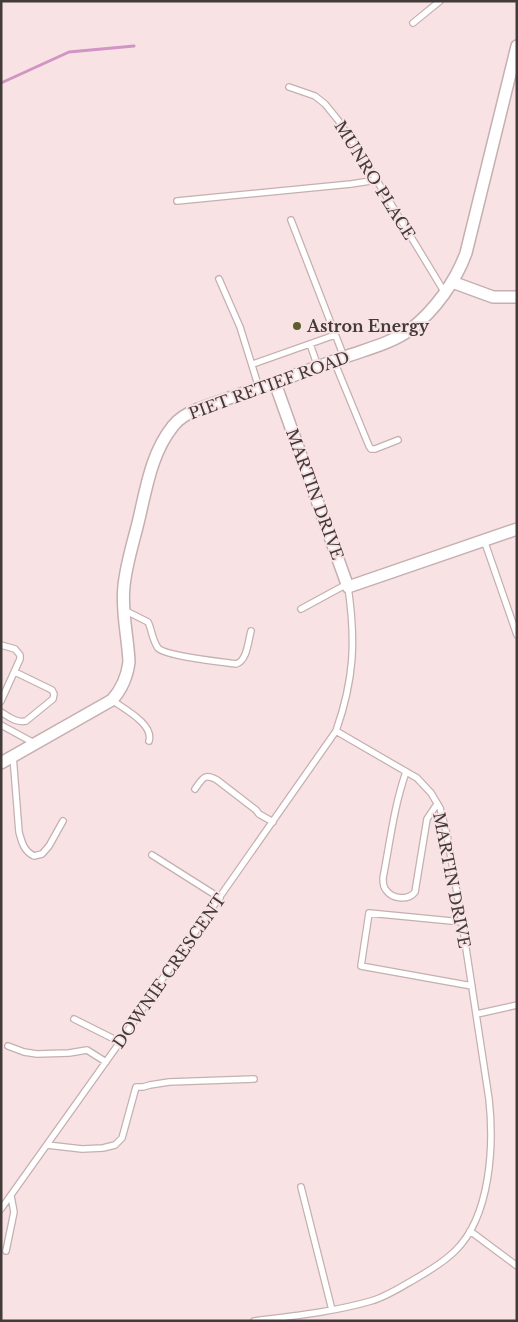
<svg xmlns="http://www.w3.org/2000/svg" width="518" height="1322" viewBox="0 0 518 1322" font-family="'Libre Baskerville',serif">
	<style>
		.lines { fill: none; stroke-linecap: round; stroke-linejoin: round }
		.stream { stroke: #d194c5; stroke-width: 3 }
		.service-casing { stroke: #c5afb1; stroke-width: 8 }
		.minor-casing { stroke: #c5afb1; stroke-width: 14 }
		.service { stroke: #fff; stroke-width: 5.5 }
		.minor { stroke: #fff; stroke-width: 11 }
		.poi-dot { fill: #5b5f2d; stroke: #f8e2e3; stroke-width: 2 }
		.labels { text-anchor: middle; stroke-width: 4; stroke-linejoin: round; paint-order: stroke }
		.street-label { font-size: 16px; fill: #433a3a; stroke: #f8e2e3 }
		.poi-label { font-size: 16px; font-weight: bold; fill: #433a3a; stroke: #f8e2e3; text-anchor: start }
	</style>
	<rect width="100%" height="100%" fill="#f8e2e3"/>
	<g class="lines">
		<!-- stream -->
		<path class="stream" d="M1,83L69,52L134,46"/>
		<!-- service casing -->
		<g class="service-casing">
			<path id="service" d="M413,23L440,1
				M289,87L315,96L325,104L338,120L368,166L445,293
				M177,201L351,184L377,180
				M291,220L344,357
				M219,279L240,327L259,388
				M310,344L318,367
				M334,361L369,446L371,449H375L398,440
				M253,364L335,335
				M484,540L517,635
				M301,609L347,584
				M124,610L148,622C152,630 152,640 158,648C165,656 222,662 236,664C247,661 248,642 251,631
				M1,645L15,649L20,655V659L1,701
				M112,700C124,709 154,724 149,741
				M1,712C9,717 16,723 26,721L53,699L54,694L52,690L15,672
				M1,725L34,743
				M13,756L19,832C22,843 24,851 34,856L42,854L49,846L63,821
				M406,772C394,806 390,842 383,878C383,882 383,887 386,890C392,899 408,901 415,892L427,819L437,804
				M195,789C203,778 204,773 217,780L256,810L259,814L273,822
				M152,855L220,898
				M462,922L369,913L361,966L472,986
				M477,1014L517,1005
				M74,1019L120,1042
				M8,1046L24,1052L37,1054L69,1053L87,1050L106,1062
				M47,1145L82,1149L103,1148L115,1145L122,1138L136,1087H143L150,1085L169,1082L254,1079
				M301,1187L332,1310
				M1,1209L120,1042L165,975L336,731C354,680 356,641 348,587
				M470,1231L517,1266
				M6,1251L14,1212L11,1196
				M254,1321C293,1316 333,1312 371,1301C386,1297 401,1287 415,1279C429,1271 444,1262 455,1251C491,1216 494,1145 489,1099L462,922L447,835L440,808L431,793L417,778L336,731"/>
		</g>
		<!-- minor casing -->
		<g class="minor-casing">
			<path id="minor" d="M452,282L493,297H517
				M275,383L348,587L517,529
				M1,763L112,700C122,689 127,678 129,662C128,637 121,611 124,586C126,565 133,543 138,523C146,490 151,453 173,426C179,418 188,413 198,409C247,392 296,375 345,357C367,349 392,343 411,329C435,310 456,281 466,253L517,46"/>
		</g>
		<!-- service -->
		<use href="#service" class="service"/>
		<!-- minor -->
		<use href="#minor" class="minor"/>
	</g>
	<!-- markers -->
	<circle class="poi-dot" cx="297" cy="326" r="5"/>
	<g class="labels">
		<!-- street labels -->
		<g class="street-label">
			<text transform="translate(375 180) rotate(58)" y="6">MUNRO PLACE</text>
			<text transform="translate(269 385) rotate(-20)" y="6">PIET RETIEF ROAD</text>
			<text transform="translate(315 494) rotate(70)" y="6">MARTIN DRIVE</text>
			<text transform="translate(452 880) rotate(79)" y="6">MARTIN DRIVE</text>
			<text transform="translate(169 971) rotate(-55)" y="6">DOWNIE CRESCENT</text>
		</g>
		<!-- poi labels -->
		<g class="poi-label">
			<text x="307" y="332">Astron Energy</text>
		</g>
	</g>
	<!-- border -->
	<rect width="518" height="1322" fill="none" stroke="#433a3a" stroke-width="5"/>
</svg>
